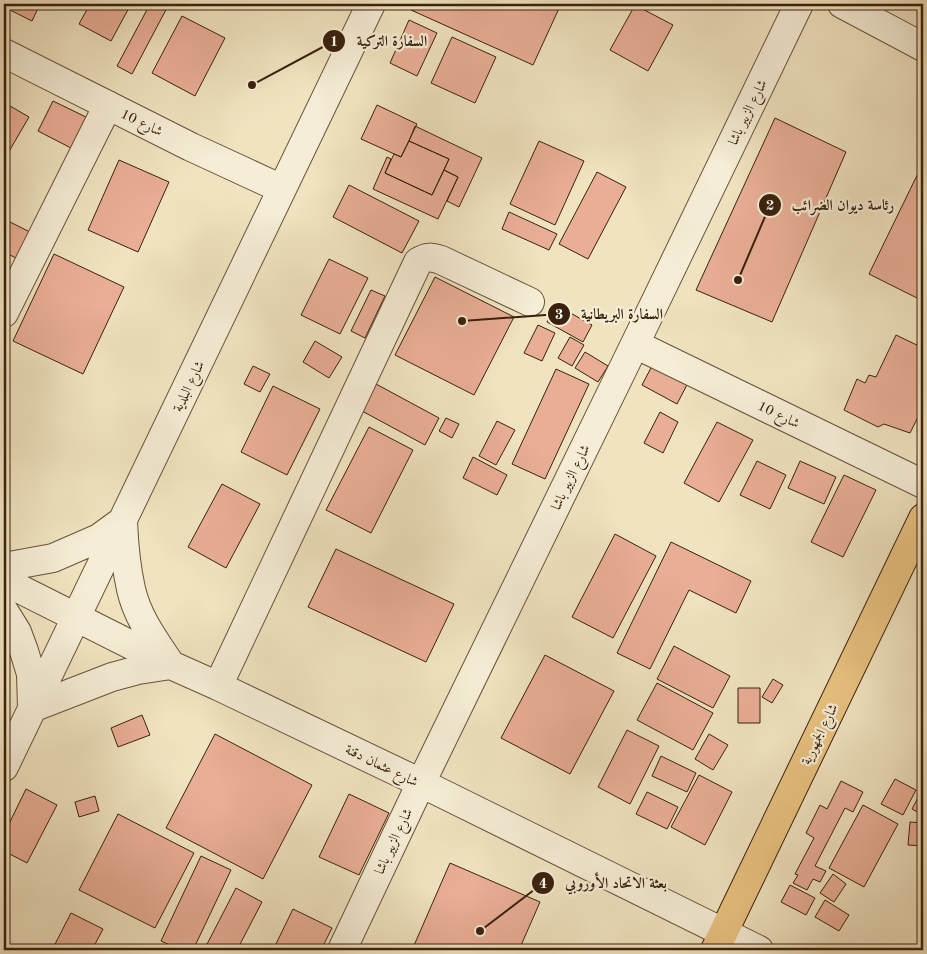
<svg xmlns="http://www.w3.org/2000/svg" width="927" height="954" viewBox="0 0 927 954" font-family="'Old Standard TT',Amiri,serif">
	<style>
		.building { fill: #e9ae96; stroke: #3a210c }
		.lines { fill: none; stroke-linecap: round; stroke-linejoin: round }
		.minor-casing { stroke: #685239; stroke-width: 30 }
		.major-casing { stroke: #3a210c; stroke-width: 30 }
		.minor { stroke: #f5edd6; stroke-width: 28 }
		.major { stroke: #e8c280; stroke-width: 28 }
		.labels { text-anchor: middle; stroke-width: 4.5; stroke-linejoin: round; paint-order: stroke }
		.street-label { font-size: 14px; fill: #3a210c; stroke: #f5edd6 }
		.leader { fill: none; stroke: #3a210c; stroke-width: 2 }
		.callout-dot { fill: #3a210c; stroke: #f5edd6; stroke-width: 2 }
		.mark-label { font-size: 15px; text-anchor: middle; font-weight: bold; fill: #fff }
		.callout-label { font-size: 15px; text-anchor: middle; font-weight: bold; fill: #3a210c; stroke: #f5edd6; stroke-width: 4.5; stroke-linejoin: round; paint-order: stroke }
	</style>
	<rect width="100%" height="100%" fill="#f0e3c0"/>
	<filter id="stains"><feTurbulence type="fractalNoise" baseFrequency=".004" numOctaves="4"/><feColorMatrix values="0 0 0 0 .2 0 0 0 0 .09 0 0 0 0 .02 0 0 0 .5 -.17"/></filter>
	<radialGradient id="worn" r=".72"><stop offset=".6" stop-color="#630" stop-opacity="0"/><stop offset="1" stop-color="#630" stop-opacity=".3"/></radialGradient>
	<!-- building -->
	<path class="building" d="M4,4H40L32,21L4,7Z
		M90,4H131L111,41L79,24Z
		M150,4H169L132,74L117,66Z
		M414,4H561L533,65L411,10Z
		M635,5L673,25L648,71L610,50Z
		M182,16L225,38L195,96L152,73Z
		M409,20L437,33L417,76L390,63Z
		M452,37L496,57L475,103L431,83Z
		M53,101L86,117L71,148L38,131Z
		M5,103L29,117L4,160V105Z
		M377,105L417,124L401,157L361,139Z
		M775,118L846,152L772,322L696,290Z
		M415,126L482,158L459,207L447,201L458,177L444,170L449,159L409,141Z
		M409,141L449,159L432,195L385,173L394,154L401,157Z
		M539,141L584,161L555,225L510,204Z
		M387,157L391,159L385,173L432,195L444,170L458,177L438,219L373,189Z
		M119,160L169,182L138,252L88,230Z
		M923,163V301L869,274Z
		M597,172L626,187L588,259L559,244Z
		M349,185L419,221L402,253L333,217Z
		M509,212L557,234L549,250L502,229Z
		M4,219L32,233L18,259L4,252Z
		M54,254L124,287L83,374L13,341Z
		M329,259L368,278L340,334L301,315Z
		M435,277L514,317L474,395L395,355Z
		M371,290L385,296L365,338L351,331Z
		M556,305L592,325L583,342L547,322Z
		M538,325L555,333L542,361L524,353Z
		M896,335L923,348V407L910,433L884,424L878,427L844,410L857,379L865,383L869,375L876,377Z
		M570,337L584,345L572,366L558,358Z
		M315,341L342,357L329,378L303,362Z
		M585,352L608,366L598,382L575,368Z
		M655,360L690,379L677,404L642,385Z
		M253,366L270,374L260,392L244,384Z
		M556,369L589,384L545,479L512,464Z
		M376,384L439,418L425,445L362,411Z
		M273,386L320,409L287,475L241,452Z
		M660,412L678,422L663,453L644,443Z
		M446,418L459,424L452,438L439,431Z
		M497,421L515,430L496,465L479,456Z
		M717,422L753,440L719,502L684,483Z
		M369,427L413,450L371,533L326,510Z
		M473,457L507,475L497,495L463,478Z
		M757,461L786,475L770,509L740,495Z
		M800,461L836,477L824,504L788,488Z
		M844,475L876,490L843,557L811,542Z
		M222,484L260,504L226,568L188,547Z
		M615,534L656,556L613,638L572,617Z
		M671,542L751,581L736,613L689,590L650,669L617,653Z
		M336,549L454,604L426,662L308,607Z
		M674,646L730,676L713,708L657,679Z
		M545,655L614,691L570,774L501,738Z
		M773,679L783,685L772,703L762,697Z
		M657,683L713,713L693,750L637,720Z
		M738,688H760V723H738Z
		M142,715L150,735L118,747L111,728Z
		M627,730L659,746L630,804L598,787Z
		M215,734L312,785L263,879L166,828Z
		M709,734L728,745L713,770L695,759Z
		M661,756L696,773L687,792L652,776Z
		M699,775L732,792L705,845L671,827Z
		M895,779L916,790L903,815L881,804Z
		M841,781L863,792L853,812L845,808L815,866L826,871L820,882L813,879L807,890L793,883L798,875L795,874L814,838L806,833L820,805L827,809Z
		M26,789L57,805L27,863L4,851V834Z
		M922,790L923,791V815L912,809Z
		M647,792L678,807L667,829L636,814Z
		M349,794L389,813L359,875L319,857Z
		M95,796L99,811L79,817L75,802Z
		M863,805L898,824L864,887L829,868Z
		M118,814L194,853L155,928L79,890Z
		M910,822L923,823V846L908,845Z
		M201,856L231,870L193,950H181L161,941Z
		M450,863L540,902L519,950H412Z
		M833,874L846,884L834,902L820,893Z
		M790,885L815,898L806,915L781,902Z
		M236,888L262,902L237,950H204Z
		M825,900L849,915L839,931L815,917Z
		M293,909L332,928L321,950H273Z
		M71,913L103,929L92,950H52Z"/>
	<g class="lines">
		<!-- minor casing -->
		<g class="minor-casing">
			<path id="minor" d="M842,4L923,47
				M4,53L191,147L282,189
				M4,313L108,105
				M635,344L923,484
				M4,567L53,558L99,538L121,522
				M4,581L171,665L218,686L421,783L759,950
				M4,611L17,632L24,651L31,674L32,708L112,677L138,670L171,665C155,641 137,617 131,589C126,567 124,544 123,522
				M218,686L418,262C427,256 431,257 441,260L530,302
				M4,767L371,4
				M342,950L421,783L635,344L799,4"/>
		</g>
		<!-- major casing -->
		<g class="major-casing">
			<path id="major" d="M715,950L923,518"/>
		</g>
		<!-- minor -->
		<use href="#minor" class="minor"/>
		<!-- major -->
		<use href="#major" class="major"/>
	</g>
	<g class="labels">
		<!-- street labels -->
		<g class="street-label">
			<text transform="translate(747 112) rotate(-64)" y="5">شارع الزبير باشا</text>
			<text transform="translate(142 122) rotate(26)" y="5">شارع 10</text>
			<text transform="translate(188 386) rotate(-64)" y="5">شارع البلدية</text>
			<text transform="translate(779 414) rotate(26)" y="5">شارع 10</text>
			<text transform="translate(570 477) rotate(-64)" y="5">شارع الزبير باشا</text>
			<text transform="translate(819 734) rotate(-64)" y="5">شارع الجمهورية</text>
			<text transform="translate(382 765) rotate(26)" y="5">شارع عثمان دقنة</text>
			<text transform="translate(393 841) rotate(-65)" y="5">شارع الزبير باشا</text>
		</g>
	</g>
	<!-- callouts -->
	<path class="leader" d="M252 85L334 41M738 280L770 205M462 321L559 314M480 931L543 883"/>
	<g class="callout-dot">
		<circle cx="252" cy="85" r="5"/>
		<circle cx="738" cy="280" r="5"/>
		<circle cx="462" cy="321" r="5"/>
		<circle cx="480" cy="931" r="5"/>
		<circle cx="334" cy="41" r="12"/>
		<circle cx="770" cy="205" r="12"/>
		<circle cx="559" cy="314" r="12"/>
		<circle cx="543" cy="883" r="12"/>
	</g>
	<g class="mark-label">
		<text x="334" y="46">1</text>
		<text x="770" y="210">2</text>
		<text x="559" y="319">3</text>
		<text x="543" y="888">4</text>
	</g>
	<g class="callout-label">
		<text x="392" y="46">السفارة التركية</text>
		<text x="843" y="210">رئاسة ديوان الضرائب</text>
		<text x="622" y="319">السفارة البريطانية</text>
		<text x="616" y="888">بعثة الاتحاد الأوروبي</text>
	</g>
	<!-- margin -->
	<rect width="927" height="954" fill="none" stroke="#f0e3c0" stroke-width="20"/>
	<rect x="5" y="5" width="917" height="944" fill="none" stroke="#3a210c" stroke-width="2.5"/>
	<rect x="10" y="10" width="907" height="934" fill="none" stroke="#3a210c"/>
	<rect width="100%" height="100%" filter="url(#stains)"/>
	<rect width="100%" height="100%" fill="url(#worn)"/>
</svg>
